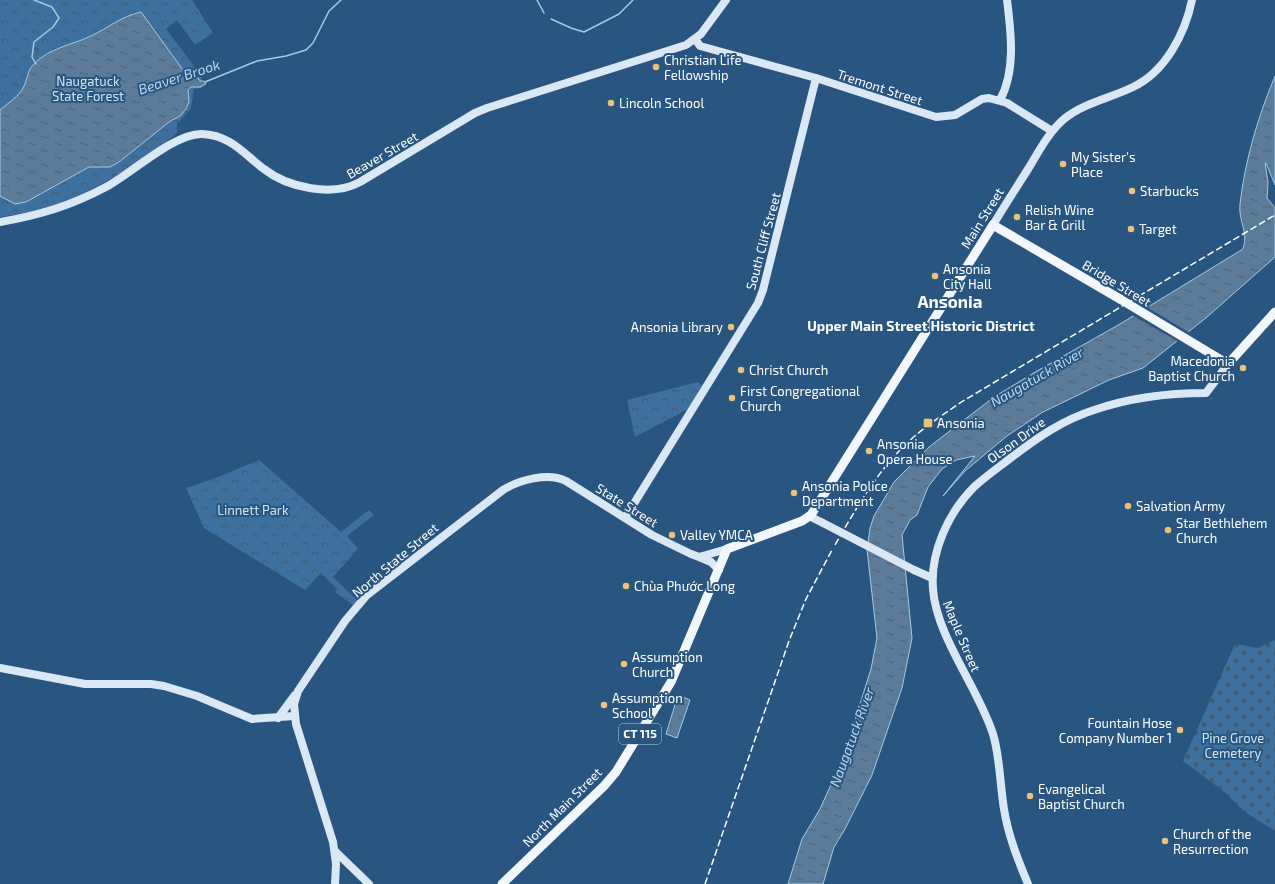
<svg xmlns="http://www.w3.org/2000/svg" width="1275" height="884" viewBox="0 0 1275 884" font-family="'Exo 2',sans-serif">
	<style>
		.cemetery { fill: url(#cemetery-stones) }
		.park { fill: url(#park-crowns) }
		.water { fill: url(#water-ripples); stroke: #a5c9e6 }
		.pier { fill: #285681 }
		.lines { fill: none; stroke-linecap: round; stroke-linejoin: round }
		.stream { stroke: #a5c9e6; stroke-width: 1.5 }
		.secondary { stroke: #dae8f6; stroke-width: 8 }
		.primary { stroke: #f1f7fd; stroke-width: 9 }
		.rail { stroke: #fff; stroke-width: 1.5; stroke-dasharray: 7 3; stroke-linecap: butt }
		.secondary-bridge { stroke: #dae8f6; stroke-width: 8 }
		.primary-bridge { stroke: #f1f7fd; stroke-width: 9 }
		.poi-dot { fill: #edc177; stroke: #285681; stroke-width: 1.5 }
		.labels { text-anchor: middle; stroke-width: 4; stroke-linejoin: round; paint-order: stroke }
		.shield { fill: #285681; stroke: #beccd9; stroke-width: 1 }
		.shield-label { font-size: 12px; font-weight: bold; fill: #fff }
		.poi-label { font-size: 13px; fill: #fff; stroke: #285681; text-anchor: start }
		.park-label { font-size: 13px; fill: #d3e5f5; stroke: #285681 }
		.street-label { font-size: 13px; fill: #fff; stroke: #285681 }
		.water-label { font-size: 14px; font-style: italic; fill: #bcd6ed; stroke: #285681 }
		.neighbourhood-label { font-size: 14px; font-weight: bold; fill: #fff; stroke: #285681 }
		.district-label { font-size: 17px; font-weight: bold; fill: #fff; stroke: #285681 }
	</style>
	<defs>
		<pattern id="cemetery-stones" width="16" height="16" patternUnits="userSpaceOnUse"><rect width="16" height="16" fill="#3d709e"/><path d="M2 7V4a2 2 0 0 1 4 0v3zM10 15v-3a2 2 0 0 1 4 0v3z" fill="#465a6d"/></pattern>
		<pattern id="park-crowns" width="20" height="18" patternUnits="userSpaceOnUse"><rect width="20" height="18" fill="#3d709e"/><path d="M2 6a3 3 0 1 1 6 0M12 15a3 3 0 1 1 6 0" fill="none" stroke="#465a6d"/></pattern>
		<pattern id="water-ripples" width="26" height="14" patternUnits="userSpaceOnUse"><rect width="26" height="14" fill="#5b7b98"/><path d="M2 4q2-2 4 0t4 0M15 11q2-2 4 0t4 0" fill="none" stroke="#546472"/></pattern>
	</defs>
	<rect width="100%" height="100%" fill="#285681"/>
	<!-- cemetery -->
	<path class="cemetery" d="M1275,640V831L1245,812L1222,790L1183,761L1235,644L1258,648Z"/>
	<!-- park -->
	<path class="park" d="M0,0H192L213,33L195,45L177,20L166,29L201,75L202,88L194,89L191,108L177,124V133C142,162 94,192 51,206C34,212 17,214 0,217Z
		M698,382L702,385L688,409L635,437L627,400Z
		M259,460L341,532L369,510L374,515L347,536L358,549L333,577L358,601L353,605L335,592L337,589L321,573L305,590L204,528L186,488L216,478Z"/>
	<!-- water -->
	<path class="water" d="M141,12L186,74L187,79L198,78L200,81H204L206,84L200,87H191L188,90L189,102L186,109L180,116L169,122L119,162L110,167H89L26,202L15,204L0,196V110C8,103 20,96 24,86C28,78 27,71 34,64C49,48 72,45 91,36C108,28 122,16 141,12Z
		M1275,76V185L1266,163H1265L1268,182L1267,198L1275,208V257L1207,317L1143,368L1109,380L1043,412L1007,436L965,471L943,496L975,456L956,460L942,469L928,487L917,515L910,520L902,535L912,638L902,688L872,775L845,829L834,847L823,884H788L802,839L820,809L843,758L871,669L877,638L867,550L870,528L874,516L894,482L929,447L994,397L1037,371L1120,324L1243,249C1249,232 1238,221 1240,204C1245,160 1258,117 1275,76Z
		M678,695L690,700L677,738L666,734Z"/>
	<!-- pier -->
	<path class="pier" d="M1145,306L1190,333L1179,342L1132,315Z"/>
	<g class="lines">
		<!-- stream -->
		<path class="stream" d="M34,0L52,7L59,18L53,27L34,42L32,57L36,64
			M537,0L544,13
			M551,19L571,28L584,32L619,14L633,0
			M205,82L257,61L286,56L306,50L313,43L329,11L341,0"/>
		<!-- secondary -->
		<path class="secondary" d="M695,39L700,46L816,78L936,117L955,115L982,99L989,98L1007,103L1052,131
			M1000,100C1016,71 1011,32 1007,0
			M0,222C40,215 70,206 106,187C132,173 175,133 202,134C230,135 244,154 264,169C288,188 333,197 360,182L475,113L487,108L686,45L701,34L726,0
			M993,225C1005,205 1018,185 1030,166C1040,149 1049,132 1064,119C1083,103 1111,98 1133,87C1165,72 1185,34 1192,0
			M809,516L823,523
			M625,518L758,303L763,290L816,78
			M699,557L711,562L719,570
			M914,570L932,578
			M0,668L85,684H151L164,686L197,696L252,719L294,716
			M278,718L295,695
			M335,851L369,884
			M335,884L336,864L333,842L296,724L294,704L298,691L345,621L367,595L503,490C519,480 548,472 566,481L652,535L691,554L699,557L727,549
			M1028,884C1018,860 1008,835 1004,809C1000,785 1000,757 993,734C979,689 936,636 933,589C930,553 948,513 974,487C986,476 999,467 1012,457C1038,437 1063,420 1094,410C1129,398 1170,393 1206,393L1228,364"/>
		<!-- primary -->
		<path class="primary" d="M1198,346L1228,364L1275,312
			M502,884L604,786L616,772L671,682L727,549L802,521L811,515L993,225L1120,299"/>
		<!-- rail -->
		<path class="rail" d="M835,545C854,512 874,477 900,450C918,431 941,416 963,401L1275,215
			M705,884L789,641L806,599L832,550"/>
		<!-- secondary-bridge -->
		<path class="secondary-bridge" d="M823,523L914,570"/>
		<!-- primary-bridge -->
		<path class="primary-bridge" d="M1120,299L1198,346"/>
	</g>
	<!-- markers -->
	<g class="poi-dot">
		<circle cx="656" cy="67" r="4"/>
		<circle cx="611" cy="103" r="4"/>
		<circle cx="1063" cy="164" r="4"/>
		<circle cx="1132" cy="191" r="4"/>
		<circle cx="1017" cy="217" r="4"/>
		<circle cx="1131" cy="229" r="4"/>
		<circle cx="935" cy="276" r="4"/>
		<circle cx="731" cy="327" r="4"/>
		<circle cx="1243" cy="368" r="4"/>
		<circle cx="741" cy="370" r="4"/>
		<circle cx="732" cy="398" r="4"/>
		<rect x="923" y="418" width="10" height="10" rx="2"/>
		<circle cx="869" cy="451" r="4"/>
		<circle cx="794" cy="493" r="4"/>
		<circle cx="1128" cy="506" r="4"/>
		<circle cx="1168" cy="530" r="4"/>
		<circle cx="672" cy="535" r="4"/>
		<circle cx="626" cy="586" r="4"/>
		<circle cx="624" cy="664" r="4"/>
		<circle cx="604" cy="705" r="4"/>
		<circle cx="1180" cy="730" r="4"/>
		<circle cx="1030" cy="796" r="4"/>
		<circle cx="1165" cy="841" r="4"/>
	</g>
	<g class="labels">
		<!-- shield labels -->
		<rect class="shield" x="619" y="724" width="42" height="20" rx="3"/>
		<g class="shield-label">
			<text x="640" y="738">CT 115</text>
		</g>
		<!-- poi labels -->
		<g class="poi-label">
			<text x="664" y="65">Christian Life<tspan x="664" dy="15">Fellowship</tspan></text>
			<text x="619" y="108">Lincoln School</text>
			<text x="1071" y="162">My Sister's<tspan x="1071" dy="15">Place</tspan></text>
			<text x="1140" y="196">Starbucks</text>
			<text x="1025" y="215">Relish Wine<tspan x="1025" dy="15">Bar &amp; Grill</tspan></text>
			<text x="1139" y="234">Target</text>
			<text x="943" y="274">Ansonia<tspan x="943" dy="15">City Hall</tspan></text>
			<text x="723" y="332" text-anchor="end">Ansonia Library</text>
			<text x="1235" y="366" text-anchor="end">Macedonia<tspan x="1235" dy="15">Baptist Church</tspan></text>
			<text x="749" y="375">Christ Church</text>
			<text x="740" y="396">First Congregational<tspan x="740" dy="15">Church</tspan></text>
			<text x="937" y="428">Ansonia</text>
			<text x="877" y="449">Ansonia<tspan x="877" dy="15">Opera House</tspan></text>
			<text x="802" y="491">Ansonia Police<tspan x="802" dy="15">Department</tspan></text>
			<text x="1136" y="511">Salvation Army</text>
			<text x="1176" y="528">Star Bethlehem<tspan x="1176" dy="15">Church</tspan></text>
			<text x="680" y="540">Valley YMCA</text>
			<text x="634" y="591">Chùa Phước Long</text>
			<text x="632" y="662">Assumption<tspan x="632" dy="15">Church</tspan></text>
			<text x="612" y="703">Assumption<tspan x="612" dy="15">School</tspan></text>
			<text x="1172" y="728" text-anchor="end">Fountain Hose<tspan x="1172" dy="15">Company Number 1</tspan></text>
			<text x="1038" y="794">Evangelical<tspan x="1038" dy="15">Baptist Church</tspan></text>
			<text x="1173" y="839">Church of the<tspan x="1173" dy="15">Resurrection</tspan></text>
		</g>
		<!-- park labels -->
		<g class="park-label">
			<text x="88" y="86">Naugatuck<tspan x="88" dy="15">State Forest</tspan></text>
			<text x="253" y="515">Linnett Park</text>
			<text x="1233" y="743">Pine Grove<tspan x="1233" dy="15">Cemetery</tspan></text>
		</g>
		<!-- street labels -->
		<g class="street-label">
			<text transform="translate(880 87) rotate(18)" y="5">Tremont Street</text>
			<text transform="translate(382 155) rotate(-30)" y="5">Beaver Street</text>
			<text transform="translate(982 218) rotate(-58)" y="5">Main Street</text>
			<text transform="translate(763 241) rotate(-75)" y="5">South Cliff Street</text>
			<text transform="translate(1117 283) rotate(31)" y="5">Bridge Street</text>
			<text transform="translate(1016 440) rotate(-36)" y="5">Olson Drive</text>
			<text transform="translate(627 505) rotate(32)" y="5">State Street</text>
			<text transform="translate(395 560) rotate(-40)" y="5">North State Street</text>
			<text transform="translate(962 636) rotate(67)" y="5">Maple Street</text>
			<text transform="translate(562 807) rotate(-45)" y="5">North Main Street</text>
		</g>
		<!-- water labels -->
		<g class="water-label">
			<text transform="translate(179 77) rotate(-18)" y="5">Beaver Brook</text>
			<text transform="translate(1037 377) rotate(-30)" y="5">Naugatuck River</text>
			<text transform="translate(852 737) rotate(-70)" y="5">Naugatuck River</text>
		</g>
		<!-- neighbourhood labels -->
		<g class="neighbourhood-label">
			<text x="921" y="331">Upper Main Street Historic District</text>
		</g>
		<!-- district labels -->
		<g class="district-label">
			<text x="950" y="308">Ansonia</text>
		</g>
	</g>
</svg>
